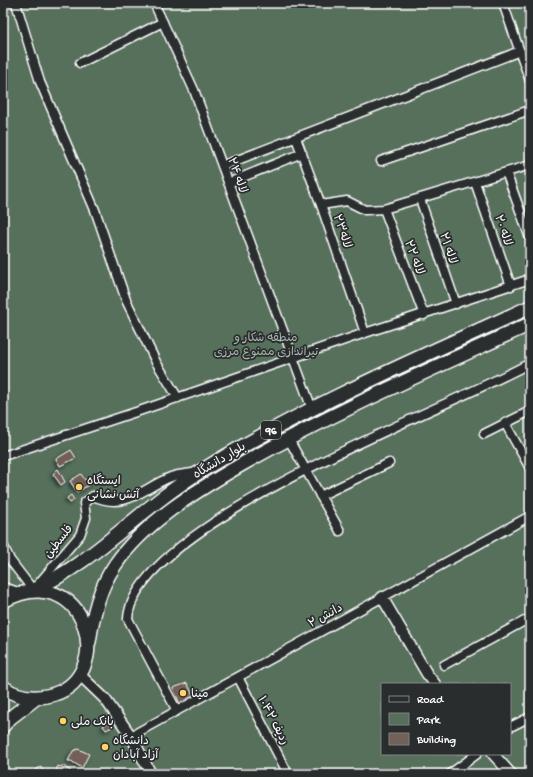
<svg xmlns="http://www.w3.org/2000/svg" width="533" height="777" viewBox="0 0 533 777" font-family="'Gochi Hand','Playpen Sans Arabic',sans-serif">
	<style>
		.green { fill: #566f5c; stroke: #aab7ae; fill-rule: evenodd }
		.building { fill: #726159; stroke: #fff; filter: url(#shadow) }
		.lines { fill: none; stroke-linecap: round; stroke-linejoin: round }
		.minor-casing { stroke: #fff; stroke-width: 11 }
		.tertiary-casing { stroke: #fff; stroke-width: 13 }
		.primary-casing { stroke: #fff; stroke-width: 16 }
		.minor { stroke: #2a2d2e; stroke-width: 8 }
		.tertiary { stroke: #2a2d2e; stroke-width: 10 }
		.primary { stroke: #2a2d2e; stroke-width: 13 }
		.poi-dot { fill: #ffd166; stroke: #2a2d2e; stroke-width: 1.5 }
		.labels { text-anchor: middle; stroke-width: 3.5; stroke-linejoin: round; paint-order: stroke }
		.shield { fill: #2a2d2e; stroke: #bfc0c0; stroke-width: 1 }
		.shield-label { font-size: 11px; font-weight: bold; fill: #fff }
		.street-label { font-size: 12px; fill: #fff; stroke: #2a2d2e }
		.park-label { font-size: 12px; fill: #aab7ae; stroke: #2a2d2e }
		.poi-label { font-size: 12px; fill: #fff; stroke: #2a2d2e; text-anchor: start }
	</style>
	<defs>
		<filter id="shadow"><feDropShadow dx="-2" dy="2" stdDeviation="2" flood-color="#0009"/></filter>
	</defs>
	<rect width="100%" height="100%" fill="#2a2d2e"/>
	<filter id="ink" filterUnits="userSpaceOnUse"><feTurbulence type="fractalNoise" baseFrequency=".025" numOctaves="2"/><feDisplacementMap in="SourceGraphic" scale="8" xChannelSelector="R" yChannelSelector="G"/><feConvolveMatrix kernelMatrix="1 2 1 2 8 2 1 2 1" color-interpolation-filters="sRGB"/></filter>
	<g filter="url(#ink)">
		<!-- green -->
		<path class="green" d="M3,3H530V774H3ZM382,684H510V754H382Z"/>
		<!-- building -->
		<path class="building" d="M71,450L76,458L60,466L56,459Z
			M58,469L65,482L61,485L53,474Z
			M81,474L85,480L89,477L92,483L77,492L70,481Z
			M71,495L74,500L70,503L67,498Z
			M187,683L194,697L180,704L173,688Z
			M109,722L112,727L106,730L103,726Z
			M78,749L89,754L82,768L71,761H68L73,751Z
			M63,765L68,770L69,769L72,774H54L58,766L61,767Z
			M41,767L43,771L37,774L35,770Z"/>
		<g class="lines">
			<!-- minor casing -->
			<g class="minor-casing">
				<path id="minor" d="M16,3L40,82L95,210L126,300L156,362L178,398
					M154,3L194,90L312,409
					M503,3L530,81
					M80,63L163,22
					M296,138L321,205L365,333
					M381,161L530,110
					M222,166L520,51
					M506,172L530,238
					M475,182L511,286
					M228,183L302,153
					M420,199L456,304
					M321,205L347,201L365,210L384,209L530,165
					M384,209L424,315
					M505,423L530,468
					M484,434L530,411
					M288,438L340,531
					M3,456L145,409L365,333L530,279
					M320,496L389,463
					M3,545L10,560L33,590L80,535L86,518L84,503L93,496C127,511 142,488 171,477C178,474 186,474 193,473
					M444,665L530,618
					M238,677L288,774
					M177,711L128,619C132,525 452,407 530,363
					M510,727L530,717
					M131,736L530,516
					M450,774L477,754"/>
			</g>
			<!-- tertiary casing -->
			<g class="tertiary-casing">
				<path id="tertiary" d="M3,588L18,593
					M382,597L427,674L435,684
					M79,674L105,699L131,736L151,774
					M493,754L511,774"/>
			</g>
			<!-- primary casing -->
			<g class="primary-casing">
				<path id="primary" d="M33,590C95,562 140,508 198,473C303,407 418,358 530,307
					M3,601C88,555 120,682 47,696C31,699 16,697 3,687
					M89,642C93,615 99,588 115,565C143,523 196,491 239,466C333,412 432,369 530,324
					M3,726L10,718L36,698"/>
			</g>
			<!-- minor -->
			<use href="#minor" class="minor"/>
			<!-- tertiary -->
			<use href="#tertiary" class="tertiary"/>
			<!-- primary -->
			<use href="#primary" class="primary"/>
		</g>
	</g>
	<!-- markers -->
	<g class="poi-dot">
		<circle cx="79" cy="487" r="4"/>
		<circle cx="183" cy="693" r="4"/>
		<circle cx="63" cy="721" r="4"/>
		<circle cx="105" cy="747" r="4"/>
	</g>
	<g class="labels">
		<!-- shield labels -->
		<rect class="shield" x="261" y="421" width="20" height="18" rx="3"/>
		<g class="shield-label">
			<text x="271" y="434">96</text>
		</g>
		<!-- street labels -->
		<g class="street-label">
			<text transform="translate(238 175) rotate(70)" y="4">لاله ۲۴</text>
			<text transform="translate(504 230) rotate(71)" y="4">لاله ۲۰</text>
			<text transform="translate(343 231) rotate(71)" y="4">لاله۲۳</text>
			<text transform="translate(449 248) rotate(71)" y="4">لاله ۲۱</text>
			<text transform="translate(415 257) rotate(69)" y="4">لاله ۲۲</text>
			<text transform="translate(219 460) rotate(-31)" y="4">بلوار دانشگاه</text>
			<text transform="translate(58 541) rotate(-52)" y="4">فلسطین</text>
			<text transform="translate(325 615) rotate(-29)" y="4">دانش ۲</text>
			<text transform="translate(274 720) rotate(62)" y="4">ردیف ۱۰۴۲</text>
		</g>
		<!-- park labels -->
		<g class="park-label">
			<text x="266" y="341">منطقه شکار و<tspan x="266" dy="14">تیراندازی ممنوع مرزی</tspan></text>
		</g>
		<!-- poi labels -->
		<g class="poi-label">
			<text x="87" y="484">ایستگاه<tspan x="87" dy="14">آتش نشانی</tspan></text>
			<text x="191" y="697">مینا</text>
			<text x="71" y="725">بانک ملی</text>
			<text x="113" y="744">دانشگاه<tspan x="113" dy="14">آزاد آبادان</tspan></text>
		</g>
	</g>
	<!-- margin -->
	<rect width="533" height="777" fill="none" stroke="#2a2d2e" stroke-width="16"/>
	<rect x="8" y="8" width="517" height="761" fill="none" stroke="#fff" stroke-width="1.5" filter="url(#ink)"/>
	<!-- legend -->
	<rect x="381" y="683" width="130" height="72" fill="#2a2d2e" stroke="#7f8182"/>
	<rect x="389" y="696" width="20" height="6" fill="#2a2d2e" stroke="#7f8182"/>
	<text x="417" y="703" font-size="12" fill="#ffffff">Road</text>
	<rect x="389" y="713" width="20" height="12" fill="#566f5c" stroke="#7f8182"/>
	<text x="417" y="723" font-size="12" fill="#ffffff">Park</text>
	<rect x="389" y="733" width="20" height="12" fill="#726159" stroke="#7f8182"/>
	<text x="417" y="743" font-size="12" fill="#ffffff">Building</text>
</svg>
